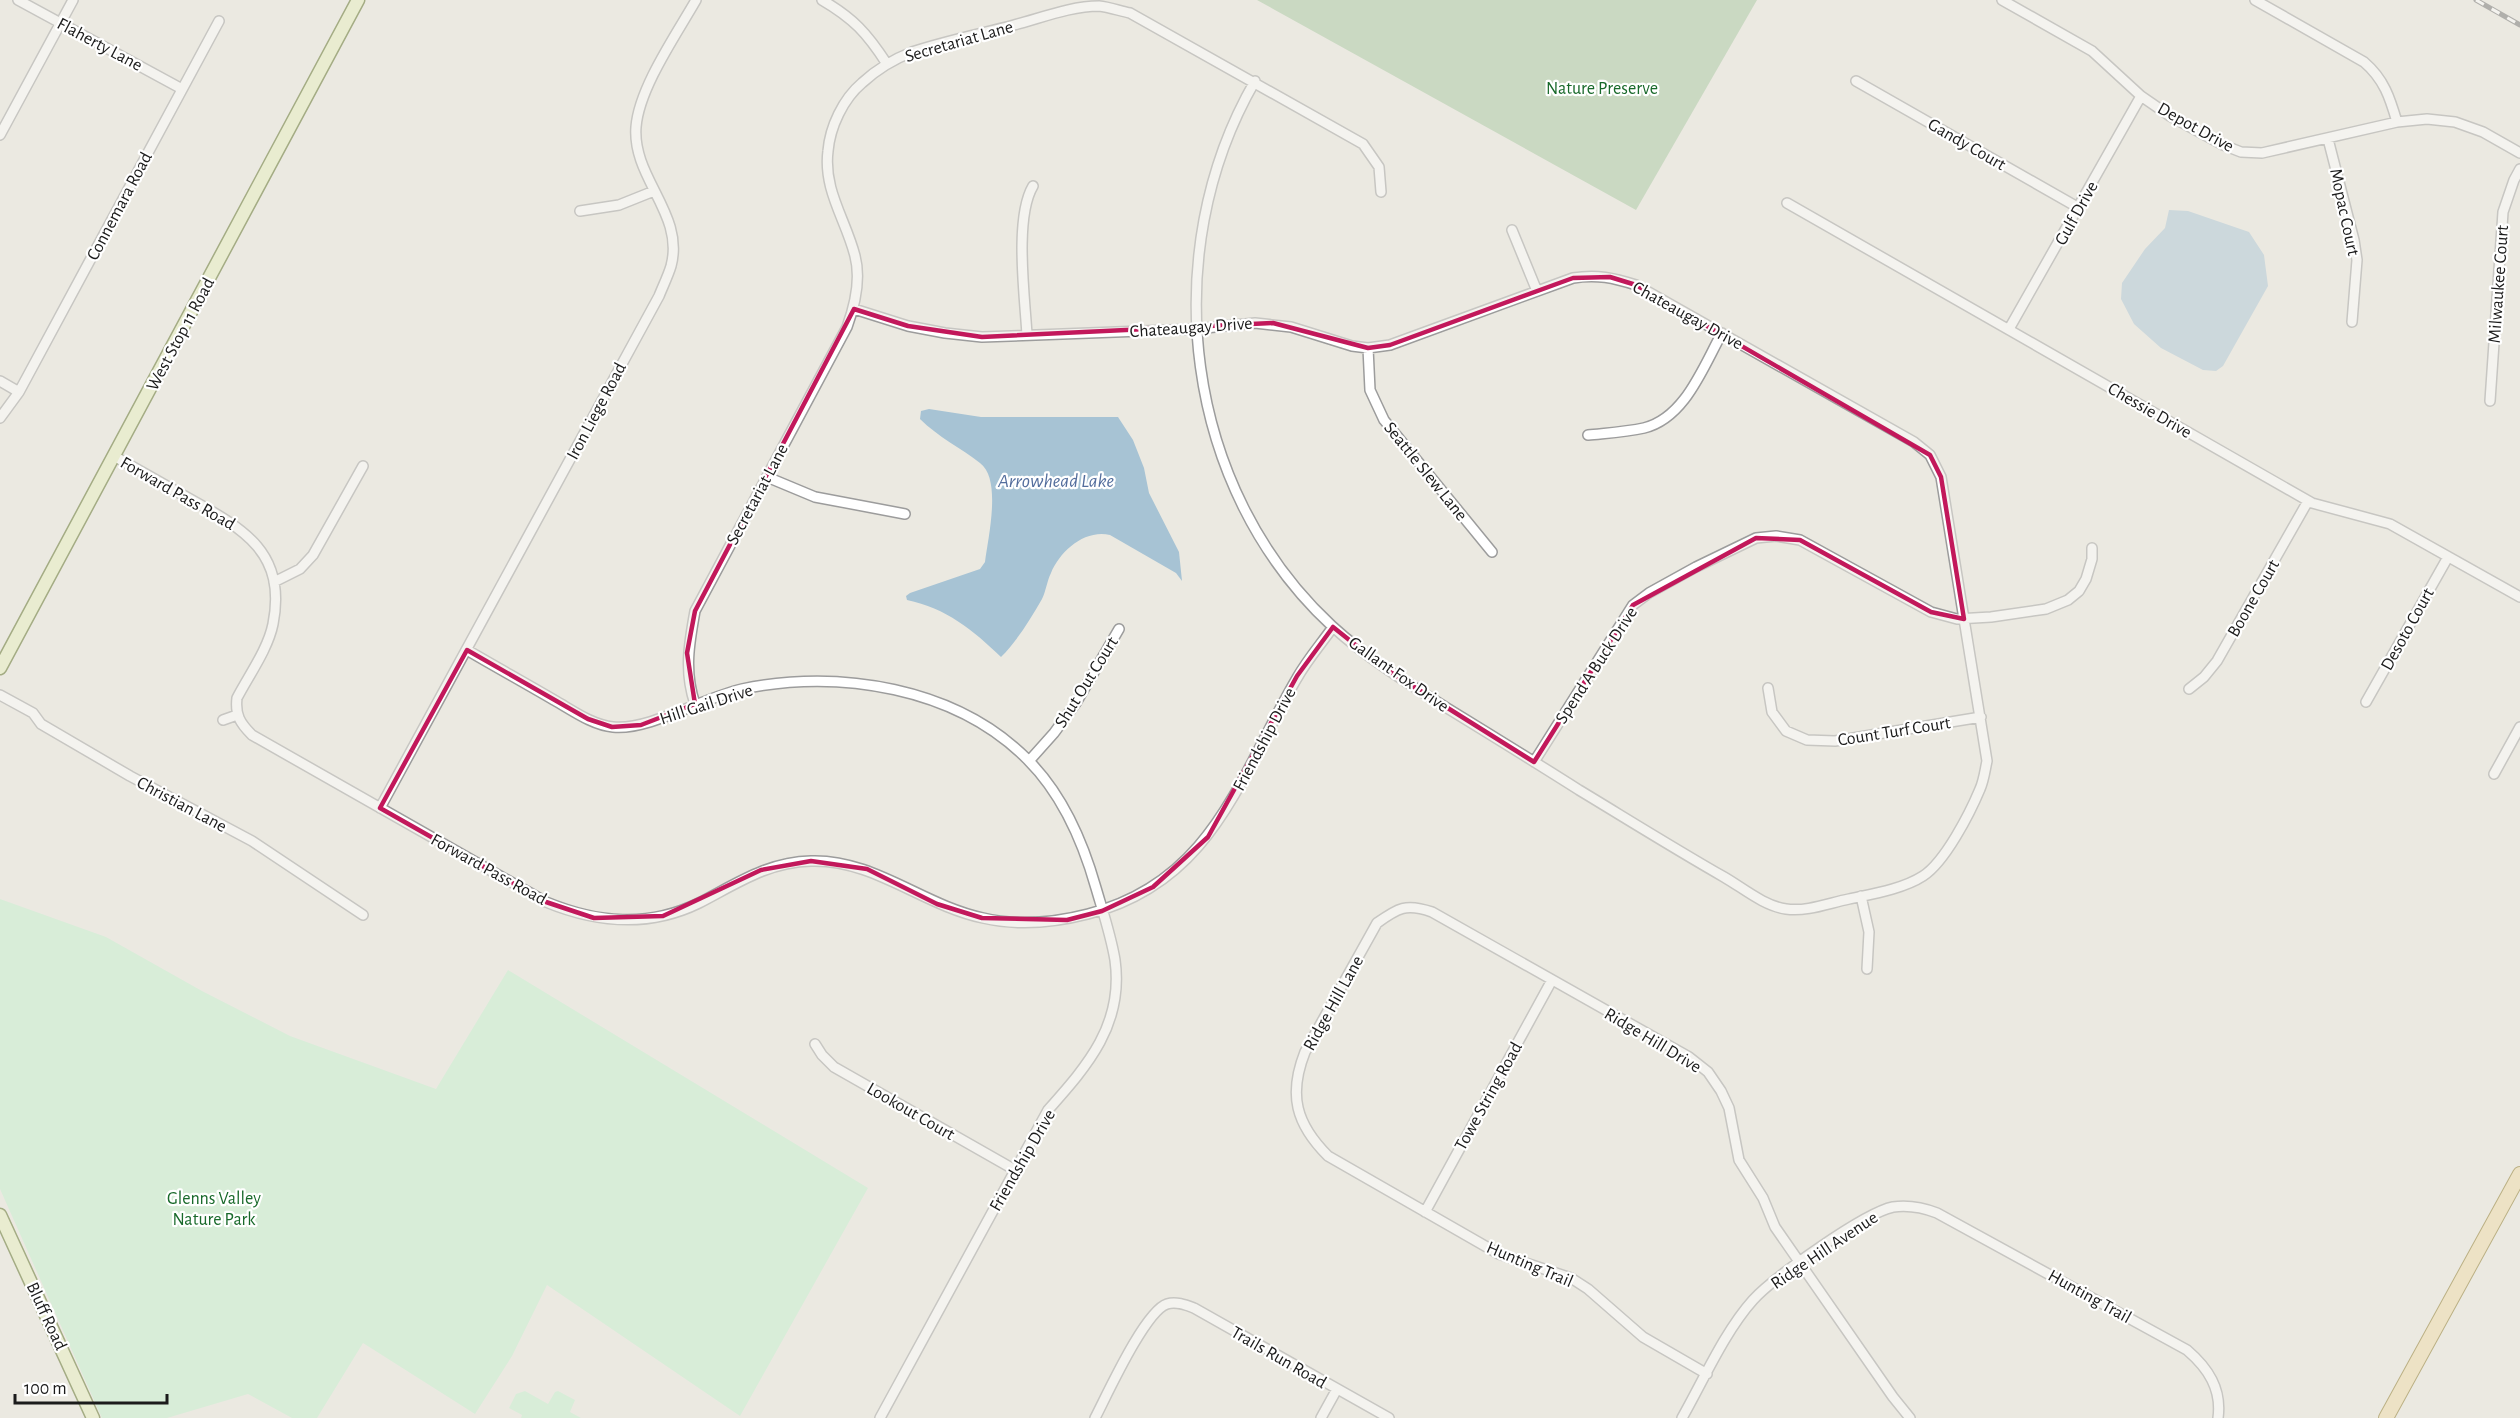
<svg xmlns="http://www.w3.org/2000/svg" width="2520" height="1418" viewBox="0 0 2520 1418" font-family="'Alegreya Sans',sans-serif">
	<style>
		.forest { fill: #a2c59b }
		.park { fill: #c2f1cd }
		.water { fill: #a7c3d4 }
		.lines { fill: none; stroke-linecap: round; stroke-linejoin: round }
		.minor-casing { stroke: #9c9c9c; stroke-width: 12 }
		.secondary-casing { stroke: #4e6212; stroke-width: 15 }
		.primary-casing { stroke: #806b12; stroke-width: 16 }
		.minor { stroke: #fff; stroke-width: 9 }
		.secondary { stroke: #e6f0ba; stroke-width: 12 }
		.primary { stroke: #efd9a3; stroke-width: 14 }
		.rail-casing { stroke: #696969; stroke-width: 5 }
		.rail { stroke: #fff; stroke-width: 3; stroke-dasharray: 9; stroke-linecap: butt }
		.marked { fill: none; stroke: #c2185b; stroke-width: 4.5; stroke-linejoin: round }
		.labels { text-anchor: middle; stroke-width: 4.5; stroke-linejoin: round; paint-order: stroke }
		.street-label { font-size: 18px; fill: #1b1b1b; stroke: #fff }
		.park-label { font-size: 18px; fill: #18692a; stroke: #fff }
		.water-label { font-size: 20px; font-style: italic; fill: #546e9d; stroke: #fff }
	</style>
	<rect width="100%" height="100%" fill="#ebe9e1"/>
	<!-- forest -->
	<path class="forest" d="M1257,0H1757L1636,210Z"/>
	<!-- park -->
	<path class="park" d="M0,899L106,937L202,991L290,1036L436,1089L508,970L868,1188L740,1416L547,1285L512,1356L475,1414L363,1343L317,1418H292L248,1394L167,1418H102L0,1189Z
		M525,1391L548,1404L555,1392L558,1391L575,1400L570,1412L581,1418H521L522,1415L509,1408L516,1394Z"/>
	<!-- water -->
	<path class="water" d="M2169,210L2188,211L2249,232L2264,255L2268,286L2223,366L2216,371L2203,370L2161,348L2134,324L2121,299L2122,283L2145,249L2165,228Z
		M929,409L981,417H1118L1133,440L1144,468L1149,493L1179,552L1182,581L1176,573L1110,535C1085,529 1060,551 1051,573C1047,581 1046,591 1042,599C1030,620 1017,641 1001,657C973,630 946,608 907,600L906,596L910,593L980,569L985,562C988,538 1002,479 980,463C961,448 938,437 920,419L921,411Z"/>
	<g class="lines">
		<!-- minor casing -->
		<g class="minor-casing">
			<path id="minor" d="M18,0L182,89
				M822,0C853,18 867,33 887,64
				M2002,0L2092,51L2141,96L2170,116L2223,145L2241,152L2262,153L2397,122L2427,119L2455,122L2483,132L2520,153
				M2255,0L2364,62C2384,79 2390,98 2397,122
				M1856,81L2079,208
				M0,135L73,0
				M2328,139L2354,240L2357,260L2352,322
				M1787,203L2312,503L2390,524L2520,597
				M580,211L619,205L654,191
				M1512,230L1537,291
				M854,309L908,326L945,333L982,337L1195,329L1255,323L1291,327L1352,346L1368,348L1390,345L1573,278C1597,274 1614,278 1636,285L1914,442L1930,455L1941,477L1987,761C1985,770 1984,780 1980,789C1970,813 1945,862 1923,876C1903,889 1872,894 1849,899C1829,903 1807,912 1786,909C1764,906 1743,888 1724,877C1675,849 1627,819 1579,790C1535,762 1491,735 1447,708C1407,683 1367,658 1332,626C1184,489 1155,254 1255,81
				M2009,329L2141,96
				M1027,335C1025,298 1014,218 1033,186
				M1368,348L1370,390L1384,420L1492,552
				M0,381L19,392
				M2490,401L2503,212L2514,180L2520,169
				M0,418L19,392L219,21
				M1588,435C1607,433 1626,432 1644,428C1685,418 1703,367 1722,333
				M114,456C140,471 165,485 190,499C244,529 287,553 273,624C268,649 249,675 237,698C235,715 240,723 252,735L546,902C597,923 648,928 699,903C736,884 767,862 811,861C874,859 922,905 983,918C1018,926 1053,923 1088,914C1213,882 1239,777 1297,678C1307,660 1321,644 1333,627
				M767,477L815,497L905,514
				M274,582L300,569L313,555L363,466
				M467,650C496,667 525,683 554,700C572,710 592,725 613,727C648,731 705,697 742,689C839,669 956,687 1028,760C1062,794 1083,842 1096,888C1103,912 1111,936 1115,960C1124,1025 1087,1066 1048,1110L880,1418
				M1768,688L1772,712L1786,731L1807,740L1835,741L1981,717
				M2189,689L2204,677L2217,661L2308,501
				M0,695L33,713L41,724L130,776L252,841L363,915
				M2366,702L2448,557
				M695,704C684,672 689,644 695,611L847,327C855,305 861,279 855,256C846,220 823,190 828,151C830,127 843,99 862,83C876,70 894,59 912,52C945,41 980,34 1014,25C1041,18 1071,6 1099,6C1109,7 1120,11 1130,13L1363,144L1379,167L1381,192
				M223,720L237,715
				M1029,761L1054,733L1076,703L1119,629
				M1534,762L1633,605L1649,593L1696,567L1756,538L1776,536L1800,540L1931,612L1957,619L1991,617L2046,609L2068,600L2079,591L2086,579L2092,559V548
				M2494,774L2520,727
				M380,808L659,296C663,286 668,276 671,266C685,214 632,178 636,127C639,88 676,35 696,0
				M1861,896L1869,932L1867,969
				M815,1044L822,1055L834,1067L1015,1170
				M1425,1212L1552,980
				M1707,1374L1643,1337L1588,1289L1571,1278L1499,1254L1328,1156C1296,1124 1288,1095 1305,1052L1377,923C1398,908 1406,903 1432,912L1689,1057L1708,1072L1721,1091L1729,1108L1739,1160L1763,1198L1775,1227L1893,1397L1910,1418
				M1095,1418C1107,1395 1145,1311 1167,1304C1176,1301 1186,1305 1194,1308L1389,1418
				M1321,1418L1337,1389
				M1682,1418C1703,1381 1725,1331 1753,1300C1773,1278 1864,1213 1893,1207C1907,1205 1924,1208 1937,1213L2187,1350C2208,1368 2222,1389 2218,1418"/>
		</g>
		<!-- secondary casing -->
		<g class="secondary-casing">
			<path id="secondary" d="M0,668L358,0
				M0,1215L93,1418"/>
		</g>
		<!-- primary casing -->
		<g class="primary-casing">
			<path id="primary" d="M2386,1418L2520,1174"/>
		</g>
		<!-- minor -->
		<use href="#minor" class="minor"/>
		<!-- secondary -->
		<use href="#secondary" class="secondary"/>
		<!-- primary -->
		<use href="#primary" class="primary"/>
		<!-- rail casing -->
		<g class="rail-casing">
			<path id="rail" d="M2476,0L2520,25"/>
		</g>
		<!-- rail -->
		<use href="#rail" class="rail"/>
	</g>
	<!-- marked area -->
	<path d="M0 0H2520V1418H0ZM1610,277L1636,285L1930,455L1941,477L1964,619L1931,612L1800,540L1756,538L1633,605L1534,762L1387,670L1333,627L1297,676L1208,837L1153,887L1102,911L1067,920L982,918L937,904L867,869L811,861L761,870L663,916L594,918L546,902L380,808L467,650L588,719L612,727L641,725L695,704L687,653L695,611L854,309L908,326L982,337L1273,323L1368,348L1390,345L1573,278Z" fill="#ebe9e1" fill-opacity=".55" fill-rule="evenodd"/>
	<path class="marked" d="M1610,277L1636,285L1930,455L1941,477L1964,619L1931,612L1800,540L1756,538L1633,605L1534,762L1387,670L1333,627L1297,676L1208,837L1153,887L1102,911L1067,920L982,918L937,904L867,869L811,861L761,870L663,916L594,918L546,902L380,808L467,650L588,719L612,727L641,725L695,704L687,653L695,611L854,309L908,326L982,337L1273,323L1368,348L1390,345L1573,278Z"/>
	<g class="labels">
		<!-- street labels -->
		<g class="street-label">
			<text transform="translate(959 41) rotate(-16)" y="6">Secretariat Lane</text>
			<text transform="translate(100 44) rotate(28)" y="6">Flaherty Lane</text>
			<text transform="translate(2196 127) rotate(29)" y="6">Depot Drive</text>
			<text transform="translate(1967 144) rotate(30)" y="6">Gandy Court</text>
			<text transform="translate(119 206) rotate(-62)" y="6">Connemara Road</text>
			<text transform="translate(2345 212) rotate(78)" y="6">Mopac Court</text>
			<text transform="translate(2076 213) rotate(-61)" y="6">Gulf Drive</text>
			<text transform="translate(2498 284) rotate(-86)" y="6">Milwaukee Court</text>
			<text transform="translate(1688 315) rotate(29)" y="6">Chateaugay Drive</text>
			<text transform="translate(1191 327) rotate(-4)" y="6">Chateaugay Drive</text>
			<text transform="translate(180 334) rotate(-62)" y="6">West Stop 11 Road</text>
			<text transform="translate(2150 410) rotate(30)" y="6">Chessie Drive</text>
			<text transform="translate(596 411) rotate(-62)" y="6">Iron Liege Road</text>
			<text transform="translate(1426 471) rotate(51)" y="6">Seattle Slew Lane</text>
			<text transform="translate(178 493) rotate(30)" y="6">Forward Pass Road</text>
			<text transform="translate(757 494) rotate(-62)" y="6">Secretariat Lane</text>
			<text transform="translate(2253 598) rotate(-60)" y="6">Boone Court</text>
			<text transform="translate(2407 629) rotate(-61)" y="6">Desoto Court</text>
			<text transform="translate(1596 665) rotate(-57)" y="6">Spend A Buck Drive</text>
			<text transform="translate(1399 674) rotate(35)" y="6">Gallant Fox Drive</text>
			<text transform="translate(1086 682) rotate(-58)" y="6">Shut Out Court</text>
			<text transform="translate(706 704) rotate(-18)" y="6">Hill Gail Drive</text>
			<text transform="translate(1894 731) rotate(-9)" y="6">Count Turf Court</text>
			<text transform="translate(1264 739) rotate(-62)" y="6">Friendship Drive</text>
			<text transform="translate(182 804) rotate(28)" y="6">Christian Lane</text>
			<text transform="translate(489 869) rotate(29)" y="6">Forward Pass Road</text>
			<text transform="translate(1333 1003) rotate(-61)" y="6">Ridge Hill Lane</text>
			<text transform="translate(1653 1040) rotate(31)" y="6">Ridge Hill Drive</text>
			<text transform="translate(1488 1096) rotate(-61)" y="6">Towe String Road</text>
			<text transform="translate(911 1111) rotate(30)" y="6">Lookout Court</text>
			<text transform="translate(1022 1160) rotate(-60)" y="6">Friendship Drive</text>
			<text transform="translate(1824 1250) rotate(-34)" y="6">Ridge Hill Avenue</text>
			<text transform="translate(1530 1264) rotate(23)" y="6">Hunting Trail</text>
			<text transform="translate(2090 1296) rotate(29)" y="6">Hunting Trail</text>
			<text transform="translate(47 1316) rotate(65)" y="6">Bluff Road</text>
			<text transform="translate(1279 1357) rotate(30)" y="6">Trails Run Road</text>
		</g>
		<!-- park labels -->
		<g class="park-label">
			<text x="1602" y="94">Nature Preserve</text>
			<text x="214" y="1204">Glenns Valley<tspan x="214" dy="21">Nature Park</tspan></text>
		</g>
		<!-- water labels -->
		<g class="water-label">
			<text x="1056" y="487">Arrowhead Lake</text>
		</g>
	</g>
	<!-- scale -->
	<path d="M15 1394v9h152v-9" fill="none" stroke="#1b1b1b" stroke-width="3"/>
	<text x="24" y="1394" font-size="18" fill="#1b1b1b" stroke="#ffffff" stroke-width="4.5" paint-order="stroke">100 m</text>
</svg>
